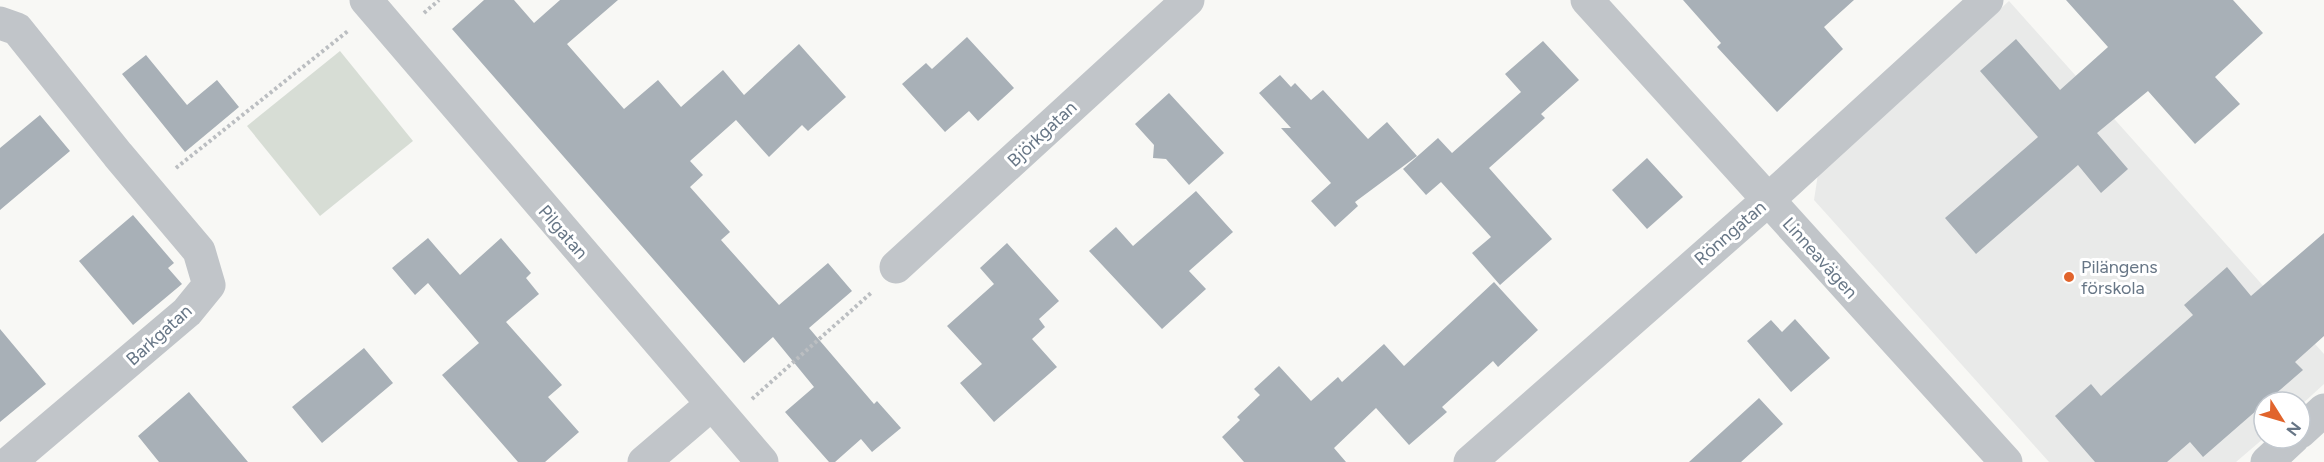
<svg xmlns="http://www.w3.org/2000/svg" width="2324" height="462" viewBox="0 0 2324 462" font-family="Figtree,sans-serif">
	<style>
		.built { fill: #e9eae9 }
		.green { fill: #d7ddd5 }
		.building { fill: #a8b0b7 }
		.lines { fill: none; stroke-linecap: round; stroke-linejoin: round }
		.path { stroke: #bbbec1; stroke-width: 4; stroke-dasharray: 3 3; stroke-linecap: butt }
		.street { stroke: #c1c5c9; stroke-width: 33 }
		.poi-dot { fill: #e1642c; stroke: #fff; stroke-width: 2 }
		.labels { text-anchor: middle; stroke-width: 6; stroke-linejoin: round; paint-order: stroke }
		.street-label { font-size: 18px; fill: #677686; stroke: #fff }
		.poi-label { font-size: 18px; fill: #677686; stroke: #fff; text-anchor: start }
	</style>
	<rect width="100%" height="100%" fill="#f8f8f5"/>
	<!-- built -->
	<path class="built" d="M2009,1L2324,354V384L2300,406V402H2264V438L2236,462H2049L1814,200L1818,174Z"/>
	<!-- green -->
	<path class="green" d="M340,51L413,141L320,216L247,126Z"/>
	<!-- building -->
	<path class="building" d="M484,0H514L534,23L560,0H618L567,44L624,109L658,80L681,107L723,70L744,95L799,44L846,97L808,131L802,125L769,157L736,120L690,161L703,175L690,187L730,232L721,240L779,305L828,263L852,291L809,328L874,404L877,401L901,428L872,452L861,439L835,462H829L785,412L814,387L773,337L744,363L452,29Z
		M1683,0H1854L1824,27L1843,49L1777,112L1717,47L1721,43Z
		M2066,0H2233L2263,33L2215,77L2240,104L2195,144L2148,91L2097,133L2128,169L2101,193L2078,165L1976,254L1945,218L2038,137L1980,71L2016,39L2060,90L2108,47Z
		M967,37L1014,88L978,121L969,111L945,132L902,84L926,63L932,69Z
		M1543,41L1579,80L1541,114L1545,118L1489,168L1552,239L1500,285L1472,253L1491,237L1441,182L1426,195L1403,169L1438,138L1452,153L1521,92L1505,74Z
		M146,55L187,105L217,80L239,107L185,152L122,74Z
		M1280,75L1291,87L1295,83L1311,100L1323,90L1368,139L1387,122L1417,156L1355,202L1358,206L1335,227L1311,201L1331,183L1281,128H1291L1259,93Z
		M1169,93L1224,153L1189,185L1166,159L1153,158L1154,145L1135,124Z
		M40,115L70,151L0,210V148Z
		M1647,158L1683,197L1647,229L1612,190Z
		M1196,191L1233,232L1189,271L1206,289L1162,329L1089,251L1116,227L1133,246Z
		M133,215L174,263L168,268L182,284L133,325L79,261Z
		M2324,233V336L2295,362L2303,370L2203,457L2190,442L2167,462H2095L2055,416L2091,384L2101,396L2193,315L2184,305L2227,267L2251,296Z
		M428,238L460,275L501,238L531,273L526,278L539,294L506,322L562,385L548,397L579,432L545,462H518L442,375L479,343L428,283L415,295L392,268Z
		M1007,243L1059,301L1039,319L1045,327L1032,339L1057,367L994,422L960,383L982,364L947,326L994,284L980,268Z
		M1494,282L1538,330L1498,367L1493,361L1442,407L1447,412L1409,445L1376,408L1334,448L1346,462H1244L1222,437L1240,420L1237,417L1260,395L1254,389L1279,366L1311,401L1338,377L1342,382L1384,344L1404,366Z
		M1795,319L1830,358L1791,392L1747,341L1771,320L1782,332Z
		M0,329L46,384L0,422Z
		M364,348L393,383L322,443L292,407Z
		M189,392L248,462H159L138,436Z
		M1759,398L1783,424L1741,462H1689Z"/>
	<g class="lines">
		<!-- path -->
		<path class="path" d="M424,13L439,0
			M176,168L348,31
			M752,399L872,292"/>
		<!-- street -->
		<path class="street" d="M366,0L762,462
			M1587,0L2006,462
			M0,23L17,29L118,155L199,251L209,285L187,312L10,462
			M896,267L1188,0
			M2300,432L2324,410
			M644,462L712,404
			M1470,462L1768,200L1987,0
			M2267,462L2293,438"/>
	</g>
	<!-- markers -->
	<circle class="poi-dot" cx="2069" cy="277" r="6"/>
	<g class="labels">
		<!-- street labels -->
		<g class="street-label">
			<text transform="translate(1042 134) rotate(-43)" y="6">Björkgatan</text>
			<text transform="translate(563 232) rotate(49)" y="6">Pilgatan</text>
			<text transform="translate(1730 233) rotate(-41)" y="6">Rönngatan</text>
			<text transform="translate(1820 258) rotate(48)" y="6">Linneavägen</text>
			<text transform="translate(159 335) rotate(-42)" y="6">Barkgatan</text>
		</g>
		<!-- poi labels -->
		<g class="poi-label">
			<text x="2081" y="273">Pilängens<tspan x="2081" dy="21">förskola</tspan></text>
		</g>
	</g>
	<!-- north arrow -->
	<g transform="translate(2282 420) rotate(127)"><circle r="28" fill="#ffffff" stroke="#c2c8cf" stroke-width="1.5"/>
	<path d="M0-4.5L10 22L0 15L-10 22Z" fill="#e1642c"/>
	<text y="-9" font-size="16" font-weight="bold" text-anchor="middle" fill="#677686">N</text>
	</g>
</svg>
